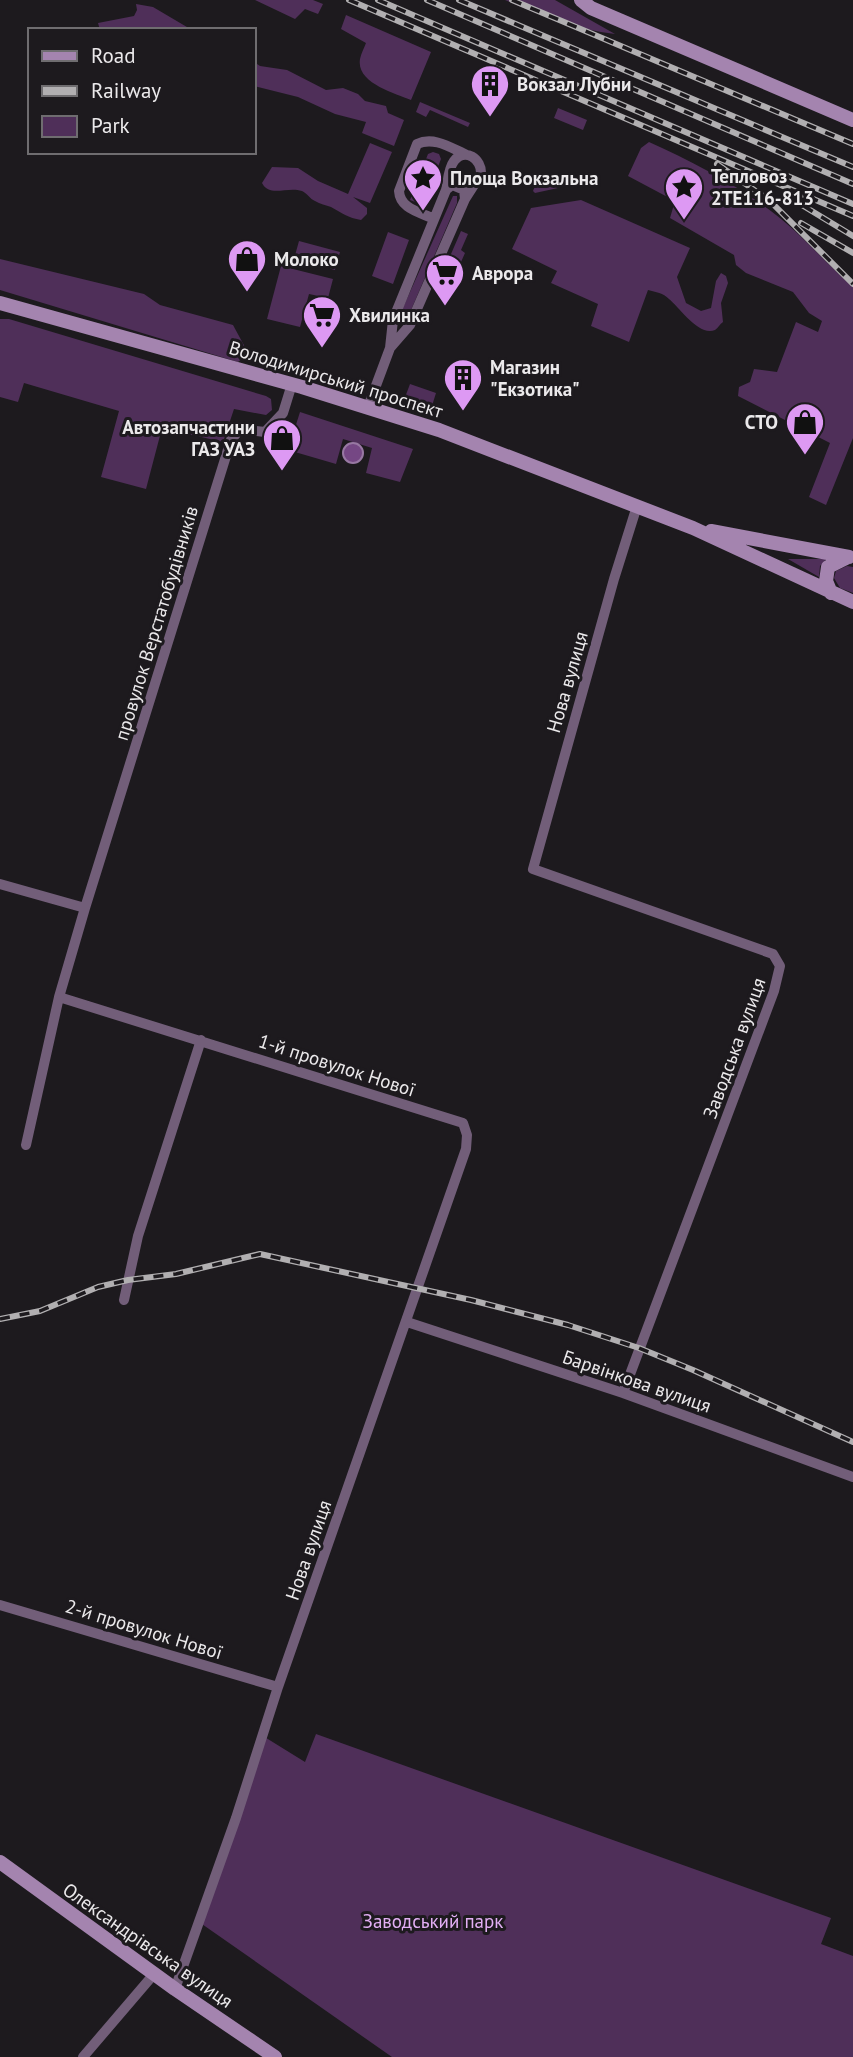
<svg xmlns="http://www.w3.org/2000/svg" width="853" height="2057" viewBox="0 0 853 2057" font-family="'PT Sans',sans-serif">
	<style>
		.green { fill: #4f2f59 }
		.water { fill: #754784; stroke: #9878a3; stroke-width: 2 }
		.lines { fill: none; stroke-linecap: round; stroke-linejoin: round }
		.street { stroke: #725e79; stroke-width: 10 }
		.secondary { stroke: #a484af; stroke-width: 14 }
		.rail-casing { stroke: #b1afb1; stroke-width: 6 }
		.rail { stroke: #1d1a1e; stroke-width: 3.5; stroke-dasharray: 10; stroke-linecap: butt }
		.labels { text-anchor: middle; stroke-width: 6; stroke-linejoin: round; paint-order: stroke }
		.poi-label { font-size: 19px; font-weight: bold; fill: #ebe9eb; stroke: #1d1a1e; text-anchor: start }
		.street-label { font-size: 19px; fill: #ebe9eb; stroke: #1d1a1e }
		.park-label { font-size: 19px; fill: #e3aff5; stroke: #1d1a1e }
	</style>
	<rect width="100%" height="100%" fill="#1d1a1e"/>
	<!-- green -->
	<path class="green" d="M255,0H313L323,4L318,14L305,9L295,19Z
		M505,0H555L615,34C576,30 540,15 505,0Z
		M136,4L153,7L192,30H100L98,23L134,16L137,10Z
		M346,15L431,52L411,100C395,93 356,83 360,59C361,54 364,48 366,43L341,29Z
		M254,62L260,66L287,70L326,90L343,88L358,94L365,101L386,106L388,113L404,120L394,146L362,133L366,122L335,114L298,97L254,86Z
		M420,102L470,123L468,127L430,110L426,117L416,112Z
		M558,108L587,120L583,130L554,118Z
		M649,142C700,165 753,193 795,231C815,250 833,269 853,287V438L826,505L809,497L830,443L738,396L739,387L750,382L754,369L777,372L796,322L818,332L822,321L809,313L793,292L746,273L736,265L734,255L670,218L675,201L628,176L641,148Z
		M370,143L392,152L370,203L353,197L367,208V214L361,220C348,218 342,213 331,207C326,205 320,204 315,201C310,199 307,193 302,191C287,186 270,198 262,183L272,167L298,168L318,181L348,194Z
		M433,152L439,154L441,159L423,205L410,200L428,154Z
		M540,174L562,183L558,188L535,193L533,191Z
		M453,196H457V203L405,324L397,321Z
		M581,200L690,248L677,277L686,303L701,311L711,308L716,281L721,273L726,276L728,283L721,303L723,322C720,324 718,328 715,330C699,337 679,307 669,299C663,293 656,292 648,290L629,342L591,326L598,304L551,283L557,271L512,249L531,208Z
		M461,231L468,234L461,250L465,253L449,289L438,284Z
		M388,232L409,240L393,284L372,276Z
		M299,241L340,252L335,270L294,259Z
		M0,259L144,294L160,305L233,325L246,349L243,358L238,362L0,290Z
		M281,266L333,279L328,298L309,294L300,327L267,319Z
		M0,319H9L266,396L271,399L272,410L266,415L234,409L223,442L162,428L146,489L101,477L119,411L24,383L18,402L0,397Z
		M410,384L436,393L431,409L404,400Z
		M300,412L413,449L400,482L366,473L372,448L343,439L336,464L288,450Z
		M788,559H826L820,566L819,577Z
		M847,566L853,567V593L840,588L834,578L836,571Z
		M316,1734L831,1918L821,1944L853,1956V2057H392L199,1922L263,1736L305,1762Z"/>
	<!-- water -->
	<path class="water" d="M343 453a10 10 0 1 1 20 0a10 10 0 1 1-20 0Z"/>
	<g class="lines">
		<!-- street -->
		<path class="street" d="M446,190C448,182 448,169 454,161C465,147 482,159 481,174L465,199
			M434,219C420,212 400,209 399,191L417,144C434,136 451,148 467,155
			M368,407L390,348L393,320L446,190L452,185L464,190L465,199L410,325L390,348
			M0,884L85,908
			M59,997L463,1123L467,1135L466,1149L278,1687L236,1818L175,1989
			M26,1145L59,997L85,908L231,440L240,429L265,432L283,413L292,384
			M124,1300L138,1236L201,1040
			M407,1322L623,1393L853,1477
			M623,1393L774,991L780,966L773,954L533,869L614,579L637,506
			M0,1605L278,1687
			M83,2057L154,1974"/>
		<!-- secondary -->
		<path class="secondary" d="M581,0L591,8L853,120
			M0,303L302,387L439,430L693,528L853,602
			M711,531L849,557
			M831,593L826,581L828,567L848,557
			M0,1862L175,1989L275,2057"/>
		<!-- rail casing -->
		<g class="rail-casing">
			<path id="rail" d="M349,0L853,216
				M378,0L853,204
				M427,0L853,184
				M459,0L853,167
				M512,0L853,144
				M717,164L770,201L853,284
				M787,196L853,236
				M801,223L853,253
				M0,1319L40,1311L98,1287L128,1280L176,1274L260,1254L471,1300L568,1325L639,1348L693,1370L853,1442"/>
		</g>
		<!-- rail -->
		<use href="#rail" class="rail"/>
	</g>
	<!-- icons -->
	<defs>
		<g id="building-pin" transform="scale(2.0125)"><path d="M0 17L-7.5 6A9.5 9.5 0 1 1 7.5 6Z" fill="#dd99f3" stroke="#1d1a1e"/><path d="M-4-6H4V6H1V3H-1V6H-4ZM-2.5-4.3h1.7v1.8h-1.7ZM.8-4.3h1.7v1.8H.8ZM-2.5-1h1.7V.8h-1.7ZM.8-1h1.7V.8H.8Z" fill="#111"/></g>
		<g id="sight-pin" transform="scale(2.0125)"><path d="M0 17L-7.5 6A9.5 9.5 0 1 1 7.5 6Z" fill="#dd99f3" stroke="#1d1a1e"/><path d="M0-6L1.8-2.2L6-1.7L2.9 1.2L3.7 5.4L0 3.3L-3.7 5.4L-2.9 1.2L-6-1.7L-1.8-2.2Z" fill="#111"/></g>
		<g id="shop-pin" transform="scale(2.0125)"><path d="M0 17L-7.5 6A9.5 9.5 0 1 1 7.5 6Z" fill="#dd99f3" stroke="#1d1a1e"/><path d="M-5-2.5h2.3a2.7 3.5 0 0 1 5.4 0H5L5.5 6h-11ZM-1.5-2.5h3a1.5 2.3 0 0 0-3 0Z" fill="#111"/></g>
		<g id="supermarket-pin" transform="scale(2.0125)"><path d="M0 17L-7.5 6A9.5 9.5 0 1 1 7.5 6Z" fill="#dd99f3" stroke="#1d1a1e"/><path d="M-6-5.5h2.5l.6 2H6L4.5 2H-2.5L-4.4-4H-6ZM-1.5 3.2a1.3 1.3 0 1 0 .1 0ZM3 3.2a1.3 1.3 0 1 0 .1 0Z" fill="#111"/></g>
	</defs>
	<g fill-rule="evenodd">
		<use href="#building-pin" x="490" y="84"/>
		<use href="#sight-pin" x="423" y="178"/>
		<use href="#sight-pin" x="684" y="187"/>
		<use href="#shop-pin" x="247" y="259"/>
		<use href="#supermarket-pin" x="445" y="273"/>
		<use href="#supermarket-pin" x="322" y="315"/>
		<use href="#building-pin" x="463" y="378"/>
		<use href="#shop-pin" x="805" y="422"/>
		<use href="#shop-pin" x="282" y="438"/>
	</g>
	<g class="labels">
		<!-- poi labels -->
		<g class="poi-label">
			<text x="517" y="91">Вокзал Лубни</text>
			<text x="711" y="183">Тепловоз<tspan x="711" dy="22">2ТЕ116-813</tspan></text>
			<text x="450" y="185">Площа Вокзальна</text>
			<text x="274" y="266">Молоко</text>
			<text x="472" y="280">Аврора</text>
			<text x="349" y="322">Хвилинка</text>
			<text x="490" y="374">Магазин<tspan x="490" dy="22">"Екзотика"</tspan></text>
			<text x="778" y="429" text-anchor="end">СТО</text>
			<text x="255" y="434" text-anchor="end">Автозапчастини<tspan x="255" dy="22">ГАЗ УАЗ</tspan></text>
		</g>
		<!-- street labels -->
		<g class="street-label">
			<text transform="translate(336 379) rotate(17)" y="7">Володимирський проспект</text>
			<text transform="translate(156 623) rotate(-73)" y="7">провулок Верстатобудівників</text>
			<text transform="translate(567 682) rotate(-74)" y="7">Нова вулиця</text>
			<text transform="translate(734 1048) rotate(-70)" y="7">Заводська вулиця</text>
			<text transform="translate(337 1065) rotate(18)" y="7">1-й провулок Нової</text>
			<text transform="translate(637 1381) rotate(19)" y="7">Барвінкова вулиця</text>
			<text transform="translate(308 1550) rotate(-71)" y="7">Нова вулиця</text>
			<text transform="translate(144 1629) rotate(17)" y="7">2-й провулок Нової</text>
			<text transform="translate(148 1945) rotate(35)" y="7">Олександрівська вулиця</text>
		</g>
		<!-- park labels -->
		<g class="park-label">
			<text x="433" y="1928">Заводський парк</text>
		</g>
	</g>
	<!-- legend -->
	<rect x="28" y="28" width="228" height="126" fill="#1d1a1e" stroke="#6f6d70" stroke-width="2"/>
	<rect x="42" y="51" width="35" height="10" fill="#a484af" stroke="#6f6d70" stroke-width="2"/>
	<text x="91" y="63" font-size="21" fill="#ebe9eb">Road</text>
	<rect x="42" y="86" width="35" height="10" fill="#b1afb1" stroke="#6f6d70" stroke-width="2"/>
	<text x="91" y="98" font-size="21" fill="#ebe9eb">Railway</text>
	<rect x="42" y="116" width="35" height="21" fill="#4f2f59" stroke="#6f6d70" stroke-width="2"/>
	<text x="91" y="133" font-size="21" fill="#ebe9eb">Park</text>
</svg>
